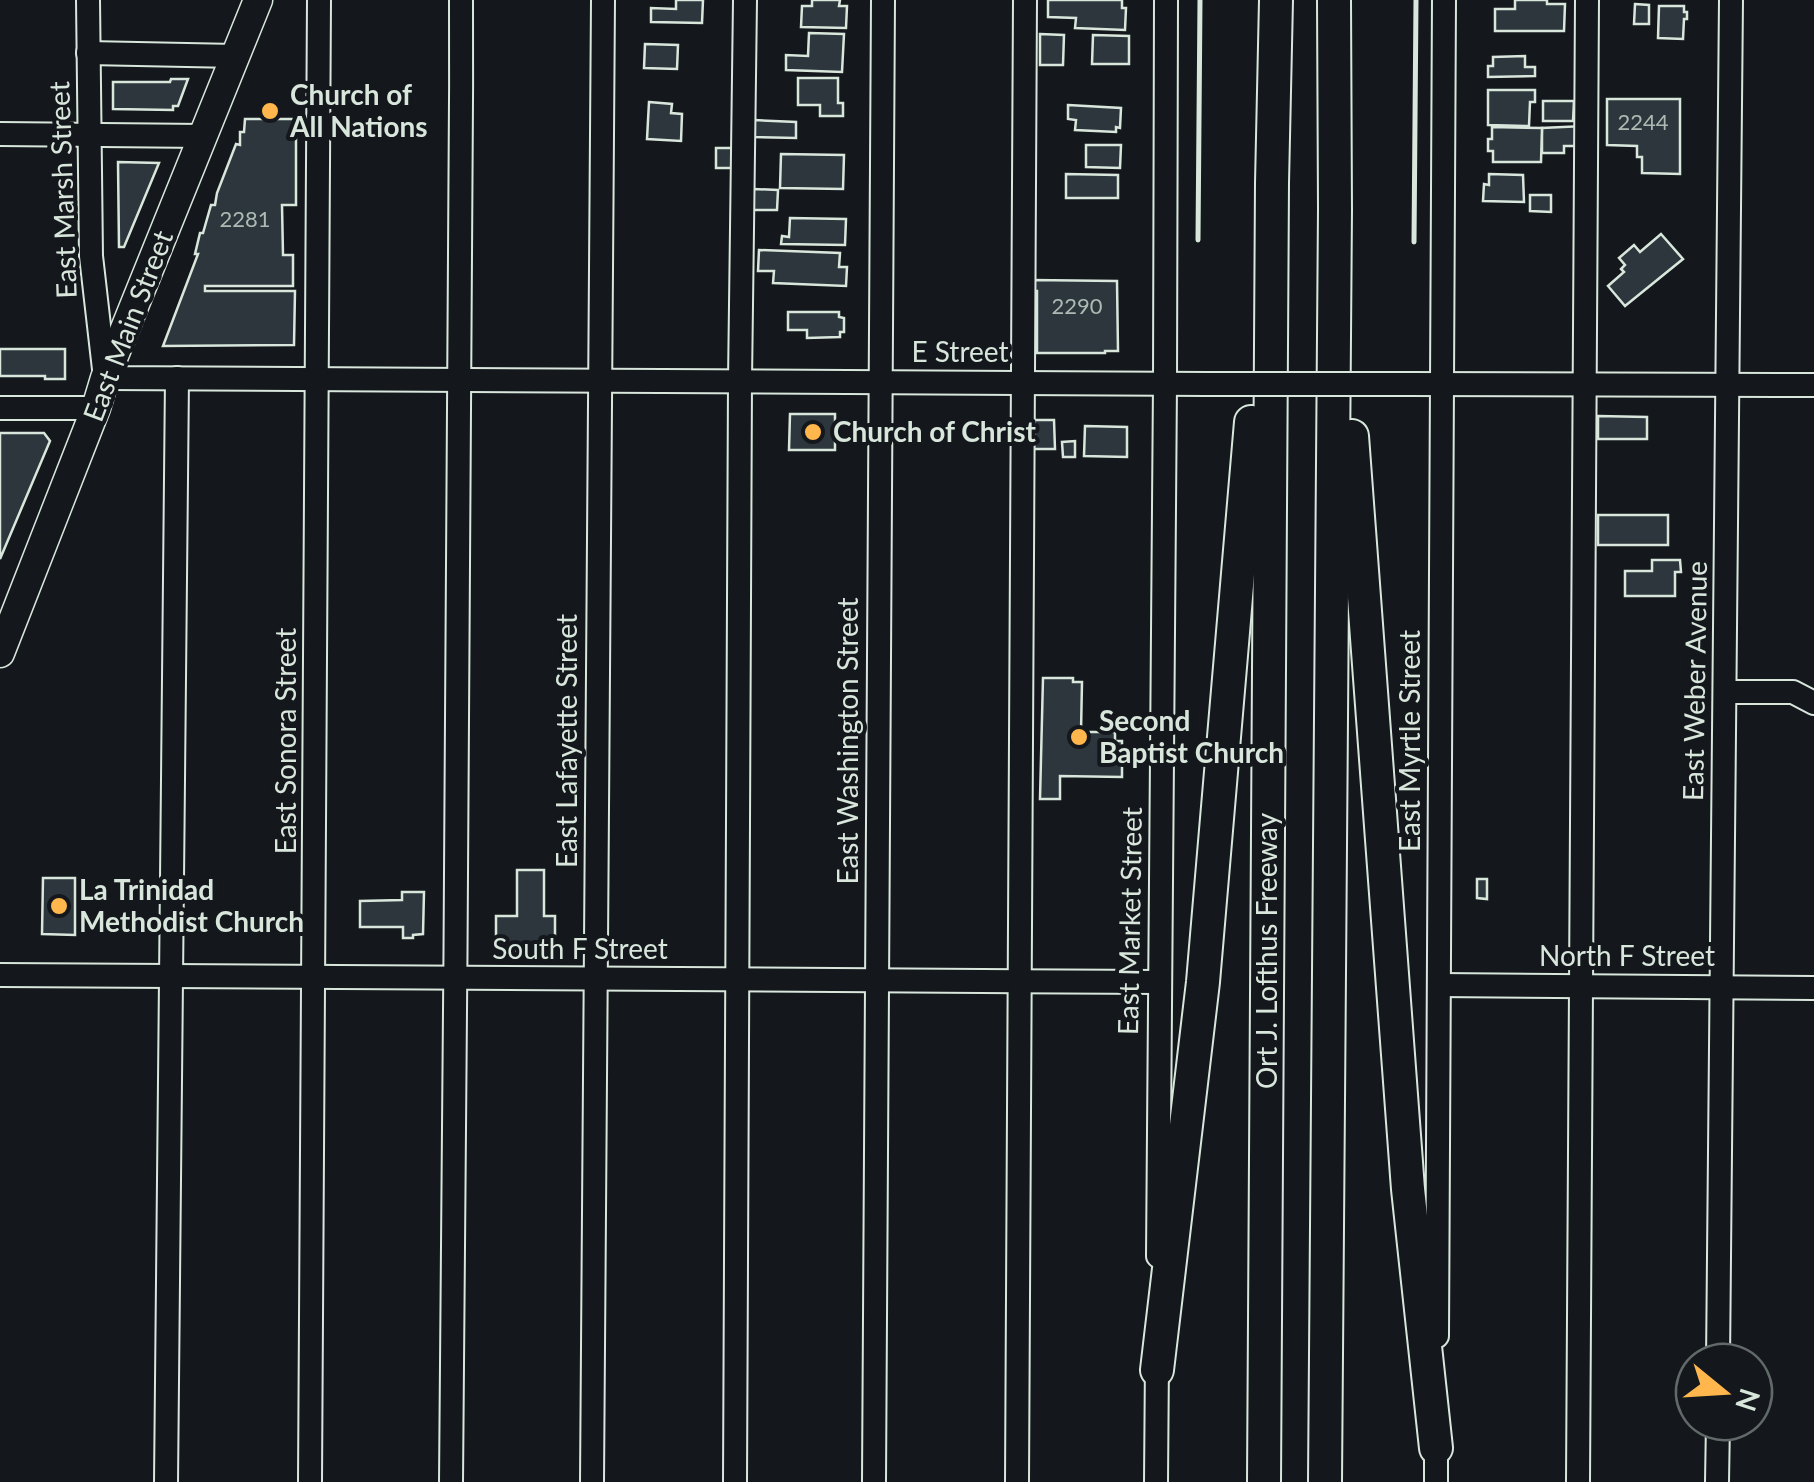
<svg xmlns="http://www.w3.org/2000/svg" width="1814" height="1482" viewBox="0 0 1814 1482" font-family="Lato,sans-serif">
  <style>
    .building { fill: #2c363c; stroke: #d8e6dc; stroke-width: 2.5 }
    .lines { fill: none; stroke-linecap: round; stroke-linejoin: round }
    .minor-casing { stroke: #d8e6dc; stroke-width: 26 }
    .major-casing { stroke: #d8e6dc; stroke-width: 31 }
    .highway-casing { stroke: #d8e6dc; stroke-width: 36 }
    .minor { stroke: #14181c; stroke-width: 22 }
    .major { stroke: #14181c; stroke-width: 28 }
    .highway { stroke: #14181c; stroke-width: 32 }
    .minor-bridge-casing { stroke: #d8e6dc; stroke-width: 26; stroke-linecap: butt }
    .minor-bridge { stroke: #14181c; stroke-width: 22 }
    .wall { stroke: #d8e6dc; stroke-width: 5 }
    .poi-dot { fill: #ffb74d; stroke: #14181c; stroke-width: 4 }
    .labels { text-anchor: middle; stroke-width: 8; stroke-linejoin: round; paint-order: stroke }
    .number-label { font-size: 22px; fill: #adbab4 }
    .poi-label { font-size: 28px; font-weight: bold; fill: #d8e6dc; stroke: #14181c; text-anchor: start }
    .street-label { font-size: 28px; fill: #d8e6dc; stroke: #14181c }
  </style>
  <rect width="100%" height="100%" fill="#14181c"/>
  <g class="building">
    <polygon points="676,0 703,0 702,23 651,22 651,8 676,9"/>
    <polygon points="812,0 840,0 839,6 847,6 846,28 801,27 802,6 812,6"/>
    <polygon points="1048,0 1122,0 1122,8 1126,8 1125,30 1075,28 1076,18 1048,17"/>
    <polygon points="1515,0 1547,0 1547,4 1565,4 1564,31 1495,31 1495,9 1515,9"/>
    <polygon points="1635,4 1649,5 1649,24 1634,24"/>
    <polygon points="1659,6 1684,6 1684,12 1687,12 1687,19 1684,19 1683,39 1658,38"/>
    <polygon points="809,33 844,34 842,72 786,70 786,55 808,56"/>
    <polygon points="1040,34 1064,35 1063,65 1040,65"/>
    <polygon points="1093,35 1129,36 1129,64 1092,64"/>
    <polygon points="645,44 678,45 677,69 644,68"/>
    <polygon points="1525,56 1525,67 1535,67 1535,76 1488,77 1488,66 1493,66 1493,57"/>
    <polygon points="798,78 838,78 838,103 843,103 843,116 820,116 820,105 798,105"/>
    <polygon points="171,79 188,79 178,106 173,106 173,110 113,109 113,82 170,82"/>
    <polygon points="1488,90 1535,90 1535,102 1530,102 1529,126 1488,125"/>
    <polygon points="1607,99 1680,99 1680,174 1642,173 1642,157 1637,157 1637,146 1607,145"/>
    <polygon points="1543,101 1574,101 1573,121 1543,121"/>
    <polygon points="649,102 672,104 671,113 682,114 681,141 647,139"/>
    <polygon points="1068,105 1121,108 1120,128 1116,127 1116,132 1075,130 1076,120 1068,119"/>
    <polygon points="245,119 296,119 296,205 282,205 283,255 293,255 293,286 205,286 205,291 295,291 294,345 163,346 198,254 195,254 200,233 203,233 211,205 215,205 217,193 236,144 240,145 240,132 244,132"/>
    <polygon points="754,120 796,122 796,138 754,137"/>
    <polygon points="1584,126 1583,146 1564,146 1564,153 1542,153 1542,128"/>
    <polygon points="1492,127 1542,128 1541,162 1493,162 1493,151 1488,151 1488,139 1492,139"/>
    <polygon points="1086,145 1121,145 1120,168 1086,167"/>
    <rect x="716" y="148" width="21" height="20"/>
    <polygon points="781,154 844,155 843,189 780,188"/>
    <polygon points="118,162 159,163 124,247 119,247"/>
    <polygon points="1066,174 1118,175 1118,198 1066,198"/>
    <polygon points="1489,174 1523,175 1524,202 1483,201 1484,184 1489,185"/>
    <polygon points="753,189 778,190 777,210 752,210"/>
    <polygon points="1530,195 1551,195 1551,212 1530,211"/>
    <polygon points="790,218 846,219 845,245 781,244 782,236 789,237"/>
    <polygon points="1661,234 1683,259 1625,306 1608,286 1624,272 1621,269 1625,265 1619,258 1634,245 1640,252"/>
    <polygon points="759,250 840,253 839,267 847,267 846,286 773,283 774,271 758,271"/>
    <polygon points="1031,280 1117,281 1118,351 1105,351 1105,353 1037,353 1037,291 1031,291"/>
    <polygon points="788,312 839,312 839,317 844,318 844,332 840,332 840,337 807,338 807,330 788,330"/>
    <polygon points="0,349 65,349 65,379 45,379 45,376 0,376"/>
    <polygon points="790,414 835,414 835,450 789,450"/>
    <polygon points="1598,416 1647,417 1647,439 1598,439"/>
    <polygon points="1031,420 1054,420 1055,449 1031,449"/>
    <polygon points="1085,426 1127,427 1127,457 1084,456"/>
    <polygon points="0,433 44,433 50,441 0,559"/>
    <polygon points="1075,441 1075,457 1063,457 1062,442"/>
    <rect x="1598" y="515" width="70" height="30"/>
    <polygon points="1652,560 1680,560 1681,572 1675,572 1675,596 1625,596 1625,571 1652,571"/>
    <polygon points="1043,678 1073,678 1073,682 1082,682 1081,732 1115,732 1115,741 1122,741 1122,777 1060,776 1060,799 1040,799"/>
    <polygon points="517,870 544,870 544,916 555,916 555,947 516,947 516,951 496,951 496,916 517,916"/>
    <polygon points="43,878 75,878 75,935 42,934"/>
    <polygon points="1477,879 1487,879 1487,899 1477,898"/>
    <polygon points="402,892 424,892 423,934 413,935 413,938 403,938 403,927 360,927 360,901 402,900"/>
  </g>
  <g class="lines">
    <g class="minor-casing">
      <g id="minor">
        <polyline points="88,0 91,256 105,378 1207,384"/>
        <polyline points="88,53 236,56"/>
        <polyline points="0,134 204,136"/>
        <polyline points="1404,384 1814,385"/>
        <polyline points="0,408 96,408"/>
        <polyline points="1725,692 1793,692 1814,703"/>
        <polyline points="0,975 1159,982"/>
        <polyline points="1439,985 1814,988"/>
        <polyline points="1158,1256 1165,383 1166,0"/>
        <polyline points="1437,1336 1444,0"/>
        <polyline points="1718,1362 1731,0"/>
        <polyline points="166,1482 177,378"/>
        <polyline points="310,1482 319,0"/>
        <path d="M451,1482c3,-494 11,-988 10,-1482"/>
        <polyline points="592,1482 603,0"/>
        <polyline points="735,1482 740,381 745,0"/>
        <polyline points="874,1482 883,0"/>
        <polyline points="1017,1482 1025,0"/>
        <polyline points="1156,1482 1157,1358"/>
        <polyline points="1436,1482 1436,1433"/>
        <polyline points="1578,1482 1587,0"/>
        <polyline points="1717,1482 1718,1422"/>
      </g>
    </g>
    <g class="major-casing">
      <polyline id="major" points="0,653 96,408 105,378 258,0"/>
    </g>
    <g class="highway-casing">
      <g id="highway">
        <polyline points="1352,436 1408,1189 1436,1448"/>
        <polyline points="1157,1370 1203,982 1251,422"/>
        <polyline points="1264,1482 1272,183 1276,0"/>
        <polyline points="1325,1482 1335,209 1334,0"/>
      </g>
    </g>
    <use href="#minor" class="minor"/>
    <use href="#major" class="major"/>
    <use href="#highway" class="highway"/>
    <g class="minor-bridge-casing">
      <polyline id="minor-bridge" points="1207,384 1404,384"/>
    </g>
    <use href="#minor-bridge" class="minor-bridge"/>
    <g class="wall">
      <polyline points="1198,240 1200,0"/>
      <polyline points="1414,242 1416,0"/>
    </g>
  </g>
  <g class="poi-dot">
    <circle cx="270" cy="111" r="10"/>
    <circle cx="813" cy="432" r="10"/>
    <circle cx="1079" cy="737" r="10"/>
    <circle cx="59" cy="906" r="10"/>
  </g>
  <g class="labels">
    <g class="number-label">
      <text x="1643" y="130">2244</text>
      <text x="245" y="227">2281</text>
      <text x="1077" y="314">2290</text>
    </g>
    <g class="poi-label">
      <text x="290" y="105">Church of<tspan x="290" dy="32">All Nations</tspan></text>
      <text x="833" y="442">Church of Christ</text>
      <text x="1099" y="731">Second<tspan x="1099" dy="32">Baptist Church</tspan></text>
      <text x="79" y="900">La Trinidad<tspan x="79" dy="32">Methodist Church</tspan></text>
    </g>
    <g class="street-label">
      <text transform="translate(63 190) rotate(-92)" y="10">East Marsh Street</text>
      <text transform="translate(128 326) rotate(-69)" y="10">East Main Street</text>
      <text x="960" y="362">E Street</text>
      <text transform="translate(1695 681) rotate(-89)" y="10">East Weber Avenue</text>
      <text transform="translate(286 741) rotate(-90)" y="10">East Sonora Street</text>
      <text transform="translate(567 741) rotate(-90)" y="10">East Lafayette Street</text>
      <text transform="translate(848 741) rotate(-90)" y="10">East Washington Street</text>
      <text transform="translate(1410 741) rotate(-90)" y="10">East Myrtle Street</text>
      <text transform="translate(1130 921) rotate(-89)" y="10">East Market Street</text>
      <text x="580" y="959">South F Street</text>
      <text transform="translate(1267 951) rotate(-90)" y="10">Ort J. Lofthus Freeway</text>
      <text x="1627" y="966">North F Street</text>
    </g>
  </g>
  <g transform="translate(1724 1392) rotate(108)"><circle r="48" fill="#14181c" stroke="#626a69" stroke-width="2.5"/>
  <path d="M0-8L18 38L0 25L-18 38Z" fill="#ffb74d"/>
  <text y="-15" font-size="28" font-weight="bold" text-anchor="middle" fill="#d8e6dc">N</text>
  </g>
</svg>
